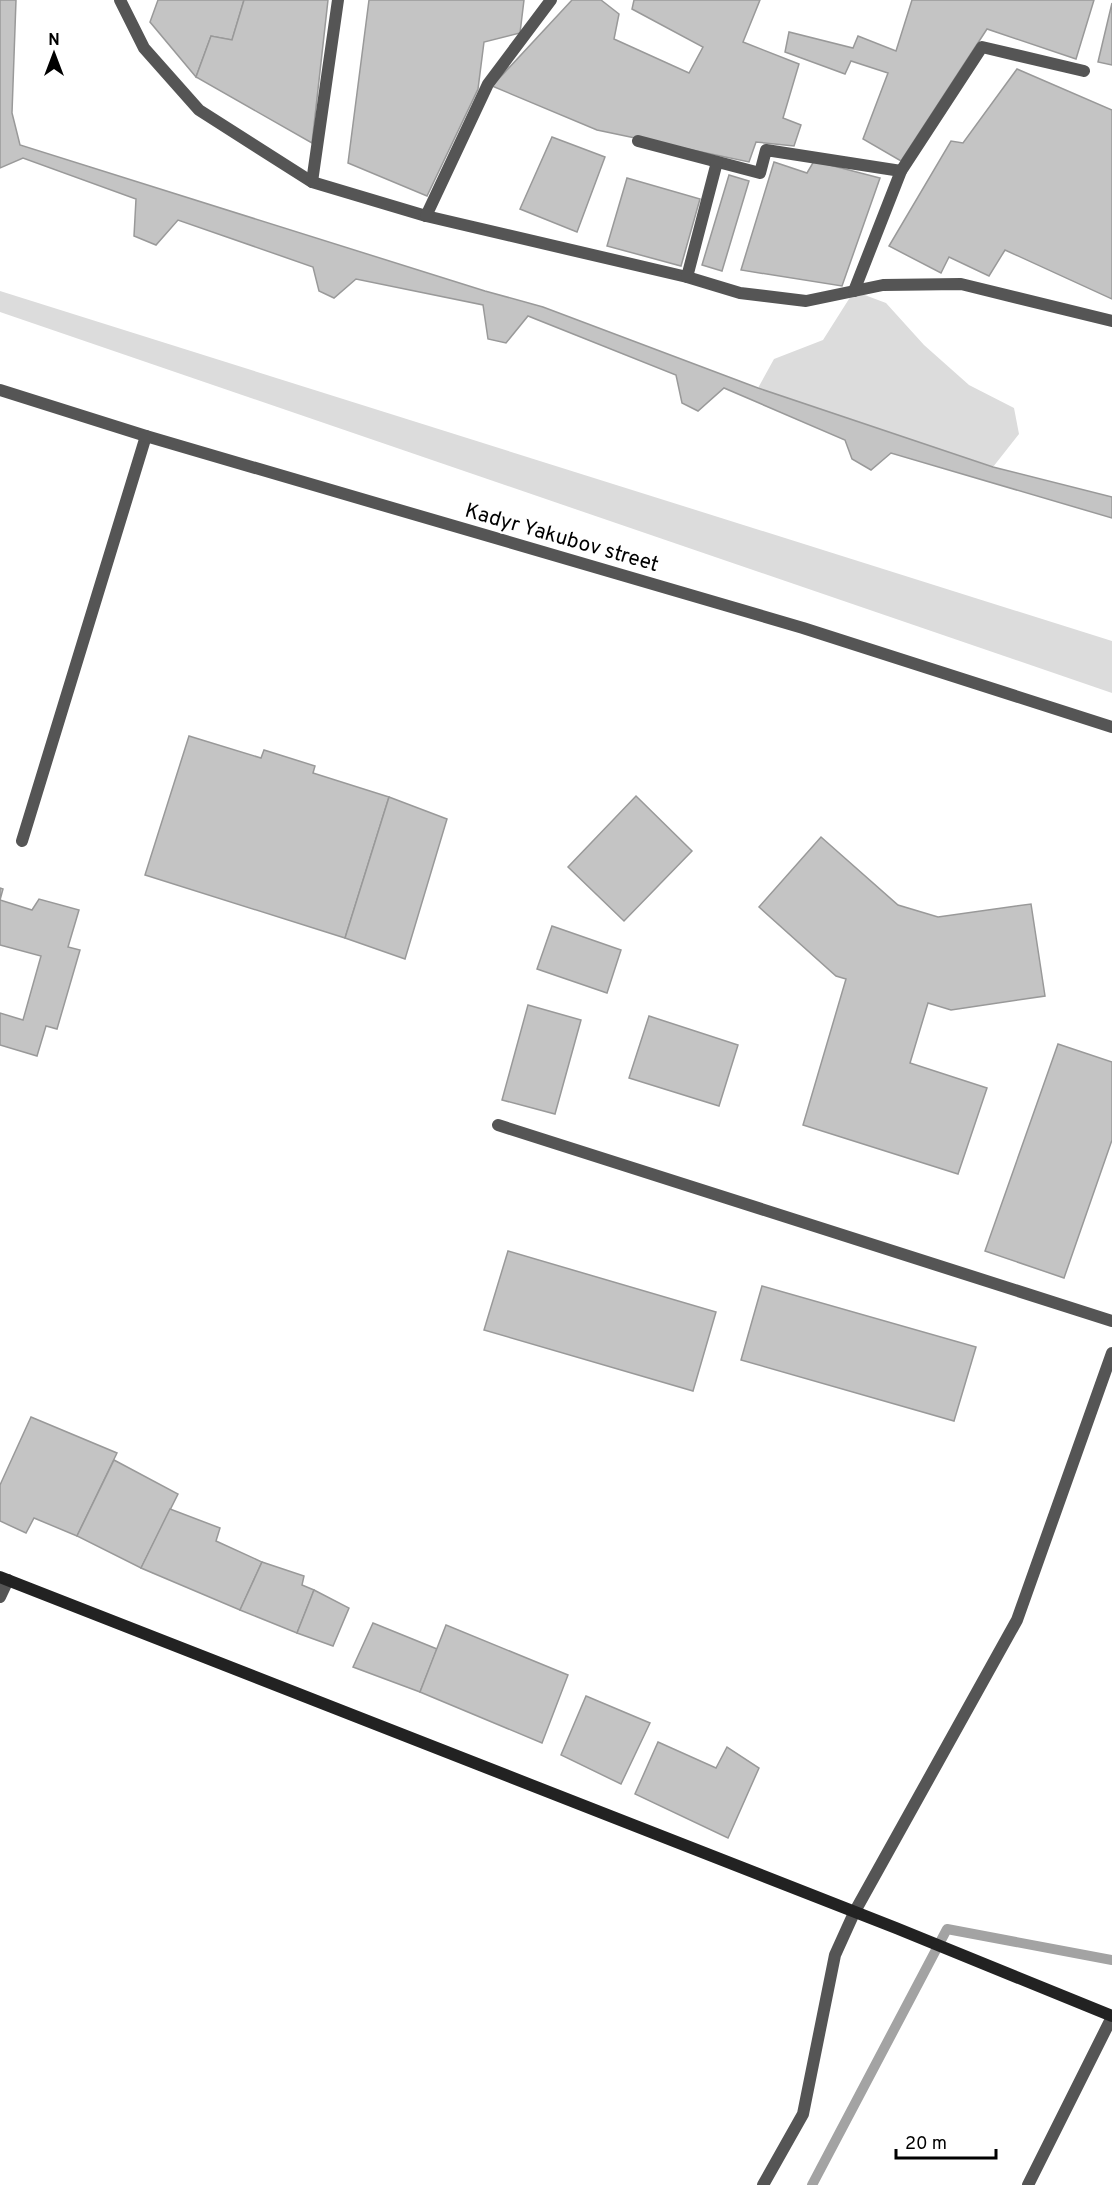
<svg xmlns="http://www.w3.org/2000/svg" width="1112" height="2185" viewBox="0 0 1112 2185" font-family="Overpass,sans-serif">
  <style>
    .green { fill: #dcdcdc }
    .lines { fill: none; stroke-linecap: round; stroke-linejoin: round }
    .stream { stroke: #a3a3a3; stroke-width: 10 }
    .building { fill: #c4c4c4; stroke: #999; stroke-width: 1.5 }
    .lane { stroke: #555; stroke-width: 12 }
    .street { stroke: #555; stroke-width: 12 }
    .secondary { stroke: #222; stroke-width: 12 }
    .labels { text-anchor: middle; stroke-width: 4.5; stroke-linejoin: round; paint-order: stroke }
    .street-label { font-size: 21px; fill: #000; stroke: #fff }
  </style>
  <rect width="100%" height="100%" fill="#fff"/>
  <g class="green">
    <polygon points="0,291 1112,641 1112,693 0,312"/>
    <polygon points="854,291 886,303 924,345 969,385 1014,408 1019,434 993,467 758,388 774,359 823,340"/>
  </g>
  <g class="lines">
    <polyline class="stream" points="812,2185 947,1929 1112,1960"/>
  </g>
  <g class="building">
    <polygon points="0,0 16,0 12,113 20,145 485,291 543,307 758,388 993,467 1112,497 1112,518 891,453 871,470 852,459 845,440 724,388 698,411 682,403 676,375 528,316 506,343 488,339 483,305 356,279 334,298 319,291 313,267 178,220 156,245 134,236 136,199 23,158 0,168"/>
    <polygon points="158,0 244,0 232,40 211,36 196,77 150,22"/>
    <polygon points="244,0 328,0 312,143 196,77 211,36 232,40"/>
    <polygon points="369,0 524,0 520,33 484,42 478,89 427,196 348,163"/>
    <polygon points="572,0 601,0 619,14 614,39 689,73 703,47 632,9 634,0 760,0 743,42 799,64 783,118 801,125 794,146 756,142 749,162 597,130 492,86"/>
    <polygon points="912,0 1094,0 1076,59 987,29 901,161 863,139 888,73 851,61 845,74 785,52 789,32 853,48 858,36 896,51"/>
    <polygon points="1112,3 1112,65 1098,62"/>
    <polygon points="1017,69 1112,110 1112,299 1005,250 989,276 949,257 941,273 889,246 951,141 963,143"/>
    <polygon points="552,137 605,157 577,232 520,209"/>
    <polygon points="814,161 880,178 842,286 741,270 774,162 807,173"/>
    <polygon points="729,175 749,181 722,271 702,265"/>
    <polygon points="627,178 700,199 681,266 607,246"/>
    <polygon points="189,736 261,758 264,750 315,766 313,773 389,797 345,938 145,875"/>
    <polygon points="636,796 692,851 624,921 568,867"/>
    <polygon points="389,797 447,819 405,959 345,938"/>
    <polygon points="821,837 898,905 938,917 1031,904 1045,996 951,1010 928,1003 910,1063 987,1088 958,1174 803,1125 846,979 836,976 759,907"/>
    <polygon points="0,888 3,889 0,900 32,910 39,899 79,910 68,947 80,950 57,1029 46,1026 37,1056 0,1045 0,1013 23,1020 41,956 0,945"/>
    <polygon points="552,926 621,950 607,993 537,969"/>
    <polygon points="528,1005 581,1020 555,1114 502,1100"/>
    <polygon points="649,1016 738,1045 719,1106 629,1078"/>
    <polygon points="1058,1044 1112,1062 1112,1140 1064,1278 985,1251"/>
    <polygon points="508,1251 716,1312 693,1391 484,1330"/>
    <polygon points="762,1286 976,1347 954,1421 741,1360"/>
    <polygon points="31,1417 117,1453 77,1536 34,1518 26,1533 0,1521 0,1485"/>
    <polygon points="114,1460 178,1494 141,1568 77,1536"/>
    <polygon points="170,1509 220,1528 216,1541 262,1562 240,1610 141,1568"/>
    <polygon points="262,1562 304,1576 302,1585 314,1590 297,1633 240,1610"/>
    <polygon points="314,1590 349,1608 333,1646 297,1633"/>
    <polygon points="373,1623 437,1649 420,1692 353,1667"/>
    <polygon points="446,1625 568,1675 542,1743 420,1692"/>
    <polygon points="586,1696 650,1723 621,1784 561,1755"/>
    <polygon points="658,1742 716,1768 727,1747 759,1768 728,1838 635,1794"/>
  </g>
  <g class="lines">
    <g class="lane">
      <polyline points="22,841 146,436"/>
      <polyline points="498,1125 1112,1321"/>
      <polyline points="1028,2185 1112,2017"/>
    </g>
    <g class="street">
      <polyline points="120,0 144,48 199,110 312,182 426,216 687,277 740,293 806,301 883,285 961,284 1112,321"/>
      <polyline points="638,141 760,173 766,150 901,171"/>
      <polyline points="312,182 338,0"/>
      <polyline points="426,216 488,84 551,0"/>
      <polyline points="687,277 717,162"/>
      <polyline points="854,291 901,171 982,47 1084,71"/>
      <polyline points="0,390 146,436 803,628 1112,727"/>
      <polyline points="0,1597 8,1580"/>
      <polyline points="763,2185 803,2114 835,1955 854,1913 1017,1620 1112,1353"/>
    </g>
    <polyline class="secondary" points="0,1577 896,1928 1112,2016"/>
  </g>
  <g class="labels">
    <g class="street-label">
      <text transform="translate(562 537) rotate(16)" y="7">Kadyr Yakubov street</text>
    </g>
  </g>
  <g transform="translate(54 54)" stroke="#ffffff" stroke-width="4.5" paint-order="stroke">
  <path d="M0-4.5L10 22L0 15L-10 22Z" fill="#000000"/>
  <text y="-9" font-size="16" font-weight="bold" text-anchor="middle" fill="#000000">N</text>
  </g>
  <path d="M896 2149v9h100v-9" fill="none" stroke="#000000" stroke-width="3"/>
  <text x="905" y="2149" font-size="18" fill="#000000" stroke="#ffffff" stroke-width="4.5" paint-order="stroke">20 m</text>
</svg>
